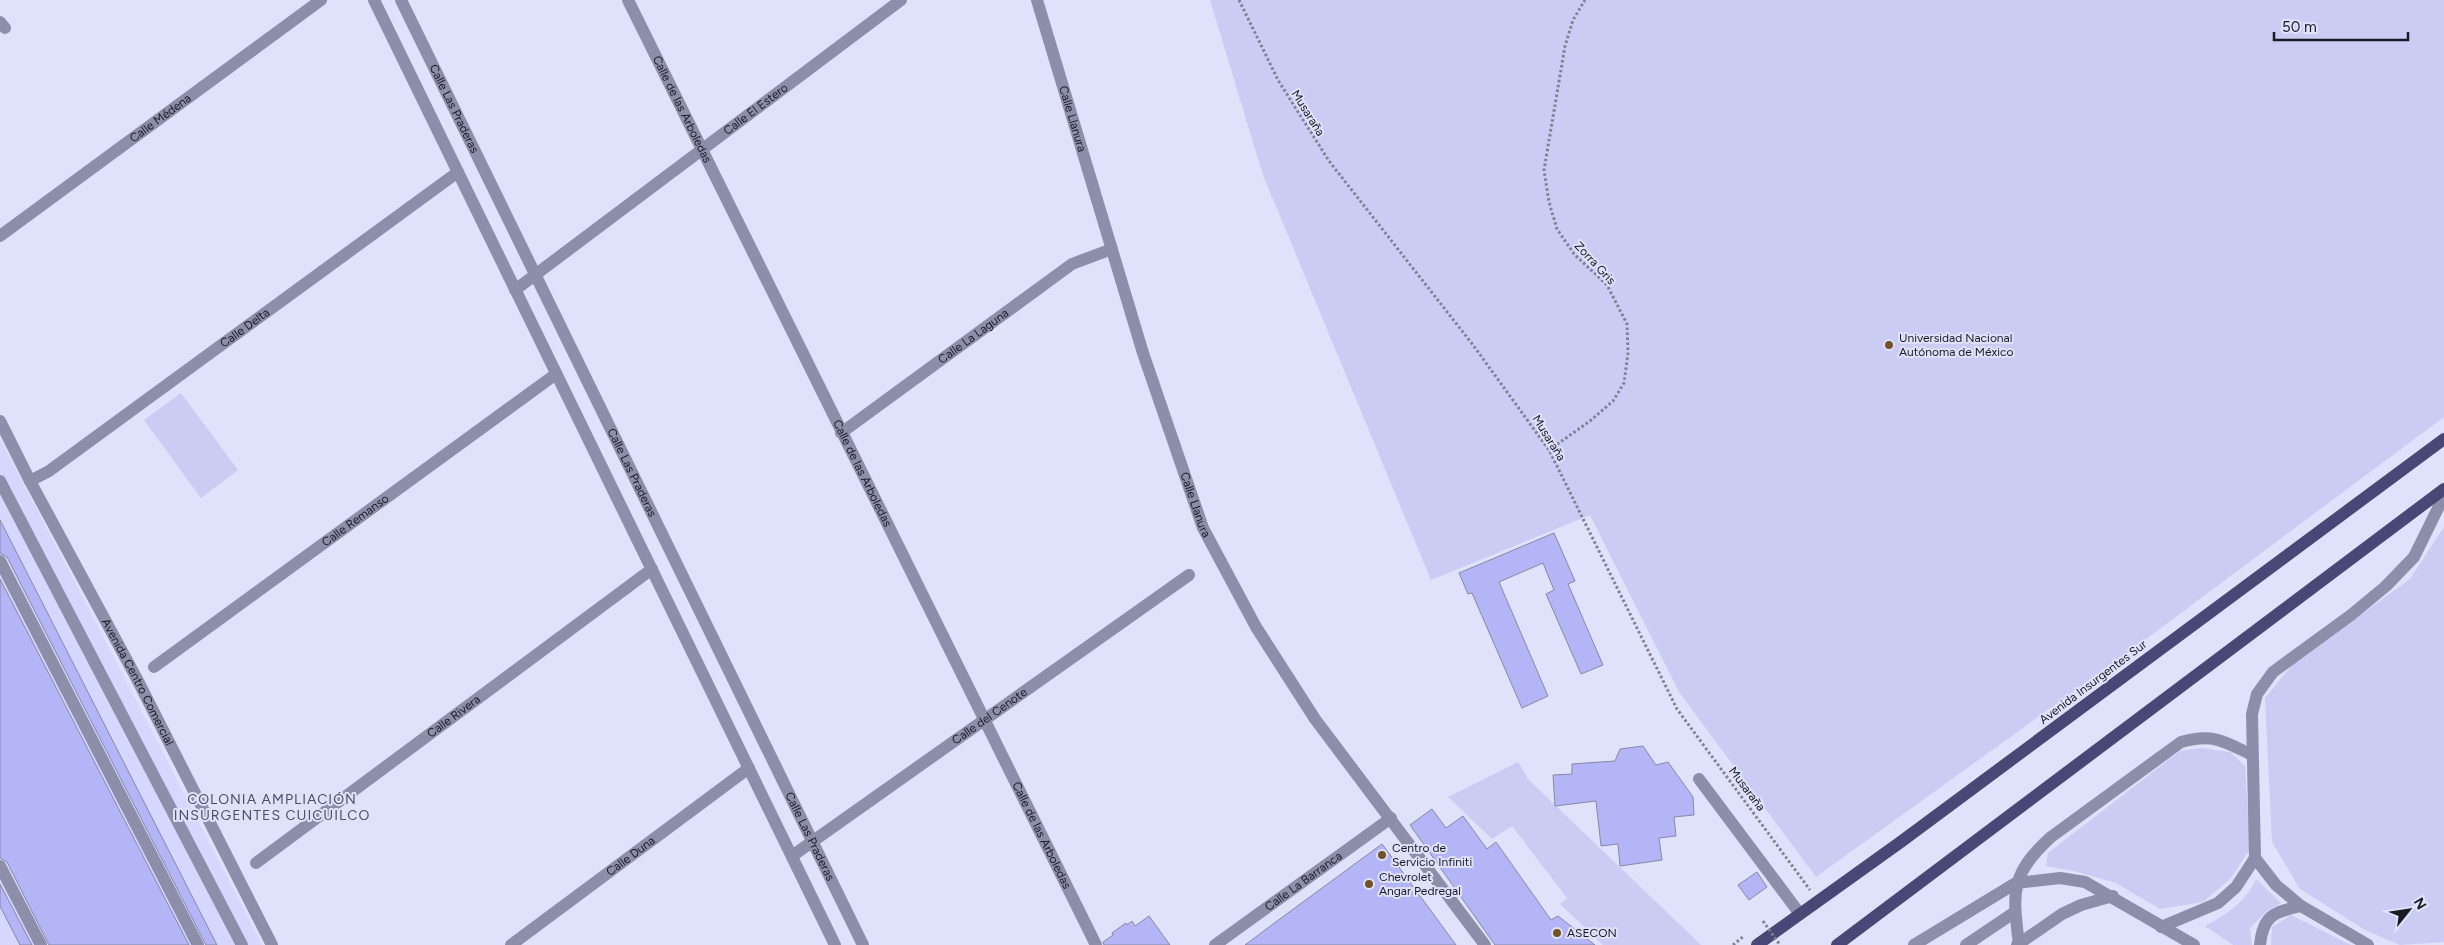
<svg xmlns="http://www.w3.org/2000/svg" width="2444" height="945" viewBox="0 0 2444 945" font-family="Figtree,sans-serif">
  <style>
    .built { fill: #d6d7fe }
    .green { fill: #caccf4 }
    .building { fill: #b4b5f6; stroke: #8788a5 }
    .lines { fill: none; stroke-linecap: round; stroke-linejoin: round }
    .path { stroke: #808092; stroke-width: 3; stroke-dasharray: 2.5 2.5; stroke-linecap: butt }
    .minor { stroke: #8d8eaa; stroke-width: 12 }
    .major { stroke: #484776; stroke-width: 12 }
    .path-bridge { stroke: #808092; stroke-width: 3; stroke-dasharray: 2.5 2.5; stroke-linecap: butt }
    .poi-dot { fill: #715327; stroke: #e0e1fa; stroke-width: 2 }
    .labels { text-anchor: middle; stroke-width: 4; stroke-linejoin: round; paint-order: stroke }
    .street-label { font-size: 12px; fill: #1a1a25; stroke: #e0e1fa }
    .poi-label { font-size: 12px; fill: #1a1a25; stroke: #e0e1fa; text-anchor: start }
    .neighbourhood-label { font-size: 14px; letter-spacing: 1px; fill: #4d4d67; stroke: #e0e1fa }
  </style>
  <rect width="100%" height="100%" fill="#e0e1fa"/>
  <polygon class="built" points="0,439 90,611 262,945 0,945"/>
  <g class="green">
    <polygon points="1210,0 2444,0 2444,417 2138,645 1816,877 1679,692 1590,515 1431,580 1263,175"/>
    <polygon points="181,393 238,470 201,498 144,420"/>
    <polygon points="2444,527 2444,942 2400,945 2365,930 2300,889 2272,842 2265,698 2293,664 2410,579"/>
    <polygon points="2201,748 2230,752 2245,766 2250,849 2230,879 2203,902 2160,909 2116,883 2074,871 2046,866 2048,853 2180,751"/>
    <polygon points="1518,762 1528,779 1701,945 1603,945 1560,904 1567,898 1512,826 1492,839 1448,797"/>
    <path d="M2256,879l25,24 -14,8 -17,17 2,17h-19l-28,-19c21,-11 42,-25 51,-47z"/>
    <polygon points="2291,915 2351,945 2271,945 2272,927"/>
  </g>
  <g class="building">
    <polygon points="0,520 217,945 206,945 7,557 0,553"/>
    <polygon points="1554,533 1575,581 1568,584 1603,665 1581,674 1546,594 1554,590 1543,563 1499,582 1548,696 1522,708 1472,593 1468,594 1459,573"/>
    <polygon points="0,579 189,945 49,945 7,862 0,858"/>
    <polygon points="1643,746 1656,765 1668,762 1693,797 1694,815 1674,817 1676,836 1659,838 1662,860 1620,866 1618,844 1601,846 1596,801 1555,806 1553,775 1572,774 1572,764 1615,761 1620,749"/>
    <polygon points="1432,809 1446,828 1463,816 1487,849 1496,842 1551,920 1558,916 1595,945 1495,945 1410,825"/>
    <polygon points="1382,844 1456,945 1245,945 1273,924"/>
    <polygon points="1757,872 1767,887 1749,900 1738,885"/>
    <polygon points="0,884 32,945 20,945 0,906"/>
    <polygon points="1149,916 1170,945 1104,945 1103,942 1113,935 1112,933 1126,923 1127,925 1132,921 1135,926"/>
  </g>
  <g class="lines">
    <g class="path">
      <polyline points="1239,0 1278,80 1329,161 1473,345 1549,450 1677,709 1810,890"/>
      <polyline points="1549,450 1590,421 1613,401 1624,383 1628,353 1627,324 1607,285 1574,254 1557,229 1549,202 1544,170 1565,46 1573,20 1585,0"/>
      <polyline points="1733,945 1744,936"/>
    </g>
    <g class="minor">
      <polyline points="374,0 835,945"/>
      <path id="s1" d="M401,0l462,945"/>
      <path id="s2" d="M628,0l468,945"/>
      <path id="s3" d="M1037,0l106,353 60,175 53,99 59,92 170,226"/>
      <polyline points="0,22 5,28"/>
      <path id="s4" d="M0,236l321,-236"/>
      <path id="s5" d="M515,290l386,-290"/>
      <path id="s6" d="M0,421l30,60 107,198 135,266"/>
      <path id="s7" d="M841,433l231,-169 40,-15"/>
      <polyline points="0,481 242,945"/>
      <path id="s8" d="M30,481l19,-10 409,-299"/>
      <polyline points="0,561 198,945"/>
      <path id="s9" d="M154,667l402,-293"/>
      <polyline points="1699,779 1800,914"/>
      <path id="s10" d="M792,856l397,-281"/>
      <path id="s11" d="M256,863l396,-294"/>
      <polyline points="0,866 41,945"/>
      <polyline points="2161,927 2218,903 2236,887 2255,858"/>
      <path id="s12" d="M511,945l238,-177"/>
      <path id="s13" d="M1215,945l176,-127"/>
      <polyline points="1914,945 2016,883 2060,878 2085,882 2194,945"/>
      <polyline points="1966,945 2015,912"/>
      <polyline points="2017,945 2062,914 2081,905 2113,896"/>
      <path d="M2019,945c-6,-52 -10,-70 32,-108l130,-95c32,-9 43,-1 71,13"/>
      <path d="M2260,945c3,-30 14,-33 41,-39"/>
      <polyline points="2368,945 2301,906 2276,885 2255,858 2252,714 2257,694 2273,672 2351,615 2386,586 2414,557 2444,496"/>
    </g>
    <g class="major">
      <polyline points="1757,945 1902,841 2444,439"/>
      <polyline points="1837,945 2444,489"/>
    </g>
    <polyline class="path-bridge" points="1763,921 1780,945"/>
  </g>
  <g class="poi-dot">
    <circle cx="1889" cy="345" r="5"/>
    <circle cx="1382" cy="855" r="5"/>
    <circle cx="1369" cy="884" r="5"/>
    <circle cx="1557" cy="933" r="5"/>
  </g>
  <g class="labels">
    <g class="street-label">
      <text dy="4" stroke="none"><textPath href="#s1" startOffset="121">Calle Las Praderas</textPath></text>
      <text dy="4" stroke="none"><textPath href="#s5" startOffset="301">Calle El Estero</textPath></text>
      <text dy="4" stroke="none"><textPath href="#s2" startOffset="122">Calle de las Arboledas</textPath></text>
      <text transform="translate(1308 113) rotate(58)" y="4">Musaraña</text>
      <text dy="4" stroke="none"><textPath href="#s4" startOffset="199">Calle Médena</textPath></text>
      <text dy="4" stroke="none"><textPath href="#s3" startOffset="124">Calle Llanura</textPath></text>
      <text transform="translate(1595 263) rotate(47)" y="4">Zorra Gris</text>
      <text dy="4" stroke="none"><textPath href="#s8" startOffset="264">Calle Delta</textPath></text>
      <text dy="4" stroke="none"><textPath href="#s7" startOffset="164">Calle La Laguna</textPath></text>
      <text transform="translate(1549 438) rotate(58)" y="4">Musaraña</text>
      <text dy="4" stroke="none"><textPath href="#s1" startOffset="526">Calle Las Praderas</textPath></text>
      <text dy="4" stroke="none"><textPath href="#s2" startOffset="528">Calle de las Arboledas</textPath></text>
      <text dy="4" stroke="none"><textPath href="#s3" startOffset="529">Calle Llanura</textPath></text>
      <text dy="4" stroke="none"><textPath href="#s9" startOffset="249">Calle Remanso</textPath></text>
      <text dy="4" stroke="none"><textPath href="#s6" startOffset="295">Avenida Centro Comercial</textPath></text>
      <text transform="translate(2093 682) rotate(-37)" y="4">Avenida Insurgentes Sur</text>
      <text dy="4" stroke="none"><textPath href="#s11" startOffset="246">Calle Rivera</textPath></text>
      <text dy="4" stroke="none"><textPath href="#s10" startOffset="242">Calle del Cenote</textPath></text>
      <text transform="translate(1747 789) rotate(53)" y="4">Musaraña</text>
      <text dy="4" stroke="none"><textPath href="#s2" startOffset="932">Calle de las Arboledas</textPath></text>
      <text dy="4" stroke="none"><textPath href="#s1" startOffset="931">Calle Las Praderas</textPath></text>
      <text dy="4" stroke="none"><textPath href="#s12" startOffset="149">Calle Duna</textPath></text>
      <text dy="4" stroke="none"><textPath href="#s13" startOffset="109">Calle La Barranca</textPath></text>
    </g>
    <g class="poi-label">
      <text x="1899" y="342">Universidad Nacional<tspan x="1899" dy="14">Autónoma de México</tspan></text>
      <text x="1392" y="852">Centro de<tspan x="1392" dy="14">Servicio Infiniti</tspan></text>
      <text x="1379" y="881">Chevrolet<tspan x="1379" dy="14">Angar Pedregal</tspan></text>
      <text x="1567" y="937">ASECON</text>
    </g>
    <g class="neighbourhood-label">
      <text x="272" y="804">COLONIA AMPLIACIÓN<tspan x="272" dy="16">INSURGENTES CUICUILCO</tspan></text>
    </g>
  </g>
  <g transform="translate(2409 910) rotate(60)" stroke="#e0e1fa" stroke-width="4" paint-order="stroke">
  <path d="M0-4L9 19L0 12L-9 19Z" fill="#1a1a25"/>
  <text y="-8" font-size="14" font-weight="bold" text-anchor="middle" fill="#1a1a25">N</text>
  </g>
  <path d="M2274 32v8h134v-8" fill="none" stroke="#1a1a25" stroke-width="2.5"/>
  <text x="2282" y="32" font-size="15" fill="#1a1a25" stroke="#e0e1fa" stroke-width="4" paint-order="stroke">50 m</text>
</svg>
